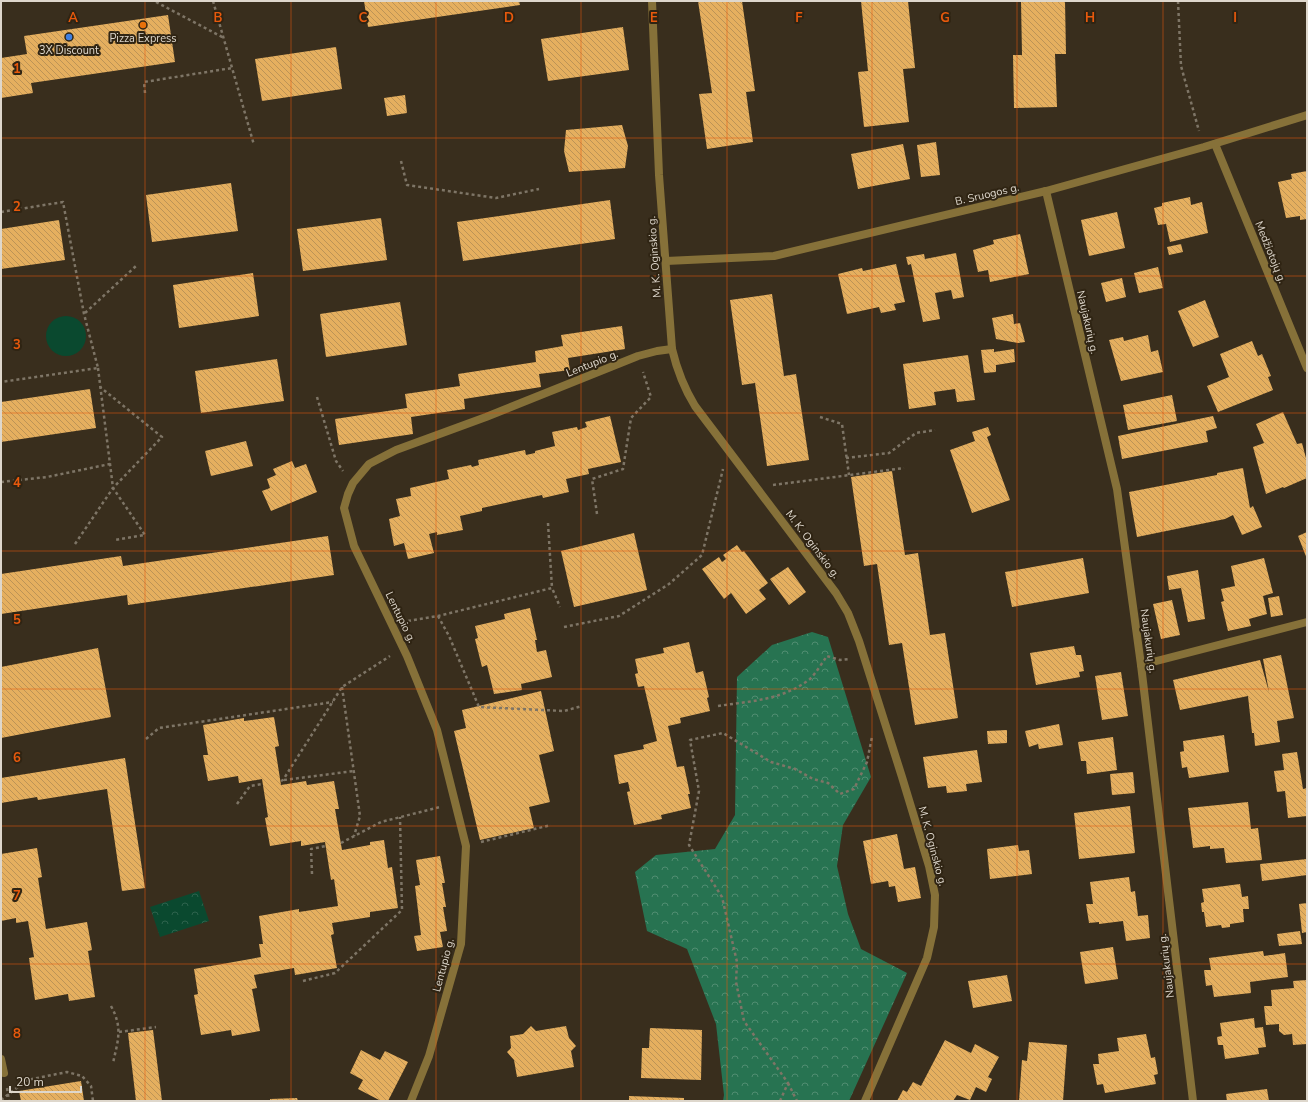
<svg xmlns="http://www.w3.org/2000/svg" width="1308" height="1102" viewBox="0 0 1308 1102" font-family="'Nunito Sans',sans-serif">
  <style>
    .forest { fill: url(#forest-crowns) }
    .park { fill: url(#park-crowns) }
    .garden { fill: #0a492f }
    .building { fill: url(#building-back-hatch) }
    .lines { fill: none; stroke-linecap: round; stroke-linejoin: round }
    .path { stroke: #7e7566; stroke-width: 2.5; stroke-dasharray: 3 3; stroke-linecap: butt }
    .minor { stroke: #867139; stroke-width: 8 }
    .grid { fill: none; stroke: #e8590c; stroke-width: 1; stroke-opacity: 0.55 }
    .food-dot { fill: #e8710a; stroke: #2f2413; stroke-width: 1.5 }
    .shop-dot { fill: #3f7fe0; stroke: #2f2413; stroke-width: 1.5 }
    .labels { text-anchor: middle; stroke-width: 4; stroke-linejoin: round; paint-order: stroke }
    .poi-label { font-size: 11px; fill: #ded7cc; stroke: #2f2413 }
    .street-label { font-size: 11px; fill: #ded7cc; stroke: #2f2413 }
    .grid-label { font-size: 13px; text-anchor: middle; font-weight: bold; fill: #e8590c; stroke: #2f2413; stroke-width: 4; stroke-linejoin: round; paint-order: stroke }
  </style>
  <defs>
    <pattern id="forest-crowns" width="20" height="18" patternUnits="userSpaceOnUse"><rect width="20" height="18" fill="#277351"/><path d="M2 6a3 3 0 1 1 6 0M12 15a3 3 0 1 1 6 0" fill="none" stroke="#508d71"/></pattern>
    <pattern id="park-crowns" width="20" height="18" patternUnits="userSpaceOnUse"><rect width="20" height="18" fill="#0a492f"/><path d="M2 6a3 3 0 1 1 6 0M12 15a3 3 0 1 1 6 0" fill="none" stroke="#2d624c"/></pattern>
    <pattern id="building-back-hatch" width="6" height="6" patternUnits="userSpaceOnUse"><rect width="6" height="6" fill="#e5af5f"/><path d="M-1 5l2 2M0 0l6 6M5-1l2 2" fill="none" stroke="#bc9356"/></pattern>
  </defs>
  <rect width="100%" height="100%" fill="#392e1d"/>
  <polygon class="forest" points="812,632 828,637 871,777 843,825 837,866 848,914 861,949 907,973 849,1101 723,1101 724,1095 716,1024 687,949 647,931 635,872 656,855 715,849 735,815 737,677 772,645"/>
  <polygon class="park" points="199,891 209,921 160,937 150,907"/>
  <circle class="garden" cx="66" cy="336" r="20"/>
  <g class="building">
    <polygon points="364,1 519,1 520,5 368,27"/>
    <polygon points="698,1 742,1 755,91 746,92 753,142 707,149 699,94 712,93"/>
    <polygon points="861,1 908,1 915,68 903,69 909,122 864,127 858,72 868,71"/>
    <polygon points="1021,1 1065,1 1066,54 1055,54 1057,107 1014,108 1013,55 1022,55"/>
    <polygon points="168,15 175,62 31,83 33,93 1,98 1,58 27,54 24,36"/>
    <polygon points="623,27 629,70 548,81 541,39"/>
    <polygon points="336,47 342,89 262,101 255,59"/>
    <polygon points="405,95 407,113 387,116 384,98"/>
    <polygon points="622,125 628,146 625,168 569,172 564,151 566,130"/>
    <polygon points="936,142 940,175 921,177 917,145"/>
    <polygon points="903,144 910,179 858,189 851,154"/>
    <polygon points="1307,171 1307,219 1300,220 1300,216 1286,218 1278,182 1292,179 1291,174"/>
    <polygon points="231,183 238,231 152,242 146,195"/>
    <polygon points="1190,197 1191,205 1202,202 1208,233 1170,242 1166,224 1158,225 1154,208 1162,206 1162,203"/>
    <polygon points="610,200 615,239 463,261 457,222"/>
    <polygon points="1117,212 1125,248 1089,256 1081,220"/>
    <polygon points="381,218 387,260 303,271 297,229"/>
    <polygon points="59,220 65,260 1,269 1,229"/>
    <polygon points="1020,234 1029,274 990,282 988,270 978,272 973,250 994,244 993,240"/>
    <polygon points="1181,244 1183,252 1169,255 1167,247"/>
    <polygon points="956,253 964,297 953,299 951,290 935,293 940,319 923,322 911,264 908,265 906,257 924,254 925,259"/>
    <polygon points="896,264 905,302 894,304 896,310 881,313 879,307 847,314 838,274 862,268 863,271"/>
    <polygon points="1158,267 1163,288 1139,293 1134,273"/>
    <polygon points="253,273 259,316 179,328 173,285"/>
    <polygon points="1122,278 1126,297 1106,302 1101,283"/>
    <polygon points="772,294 784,376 796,374 809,460 767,466 755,383 742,385 730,300"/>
    <polygon points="1205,300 1219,337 1193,347 1178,311"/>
    <polygon points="400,302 407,345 326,357 320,314"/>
    <polygon points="1013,314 1014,324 1020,323 1025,342 1018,343 996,339 992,318"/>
    <polygon points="622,326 625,349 568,358 570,370 539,374 541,387 464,399 465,409 411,417 413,434 339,445 335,419 407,408 405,394 460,386 458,374 536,362 535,351 563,346 561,335"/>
    <polygon points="1148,335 1151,352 1158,350 1163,372 1121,381 1109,340 1123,337 1124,341"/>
    <polygon points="1252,341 1258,356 1262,354 1271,376 1268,377 1273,390 1218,412 1207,386 1229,377 1220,354"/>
    <polygon points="994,349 994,352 1014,349 1015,362 996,365 996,372 984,373 981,350"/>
    <polygon points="968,355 975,400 957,402 955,389 934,392 936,405 909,409 903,364"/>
    <polygon points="277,359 284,401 201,413 195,371"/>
    <polygon points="90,389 96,428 1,442 1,402"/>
    <polygon points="1172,395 1177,421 1128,430 1123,405"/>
    <polygon points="1283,412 1297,444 1302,443 1307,462 1307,478 1284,488 1283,487 1266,494 1253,447 1264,443 1256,424"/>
    <polygon points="610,416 621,462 588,469 589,474 566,479 569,492 543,498 542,495 482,508 482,511 460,516 463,530 437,535 437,532 429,534 434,553 408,559 404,543 394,546 389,519 400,516 396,499 411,496 410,488 449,479 447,470 471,465 472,467 479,465 478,460 525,450 526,455 535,453 535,451 555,446 552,432 577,427 578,430 587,427 585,422"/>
    <polygon points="1213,416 1217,428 1206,431 1208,442 1122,459 1118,436"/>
    <polygon points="988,427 991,435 987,437 1010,500 972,513 950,450 975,441 972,432"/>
    <polygon points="246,441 253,466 211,476 205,451"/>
    <polygon points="292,461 295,468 306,464 317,492 271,511 262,491 270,488 267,479 276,475 273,469"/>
    <polygon points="1243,468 1250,508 1253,506 1262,527 1242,535 1233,515 1225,519 1137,537 1129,492 1217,475 1217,473"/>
    <polygon points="892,471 905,555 918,553 930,635 945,633 958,718 915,725 902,643 889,645 877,564 864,566 851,477"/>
    <polygon points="1307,532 1307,559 1298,536"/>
    <polygon points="634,533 647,590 574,607 561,551"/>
    <polygon points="328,536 334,575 128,605 127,595 1,614 1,574 121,556 123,566"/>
    <polygon points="737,545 742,552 744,551 768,583 759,590 766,599 746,614 731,593 724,599 702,569 719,557 722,562 726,559 723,555"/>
    <polygon points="1083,558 1089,593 1012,607 1005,572"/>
    <polygon points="1264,558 1273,593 1263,596 1267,614 1249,619 1251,626 1228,631 1221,602 1224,601 1221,589 1235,586 1231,566"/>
    <polygon points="788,567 806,592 789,605 770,579"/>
    <polygon points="1198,570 1205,619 1188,622 1181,588 1169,590 1167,576"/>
    <polygon points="1279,596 1283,615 1271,617 1268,598"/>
    <polygon points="1172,600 1180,635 1161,639 1153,604"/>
    <polygon points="530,608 537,640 535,640 537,652 546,650 552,677 521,684 522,690 494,694 487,665 482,667 475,639 478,638 475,626 505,619 504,614"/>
    <polygon points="689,642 696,673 703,671 709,697 707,698 710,711 680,718 681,723 668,726 677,767 684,766 690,794 688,794 691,808 661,815 662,819 634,825 627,792 630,791 628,782 619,784 614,755 644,749 643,745 657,741 644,686 638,687 635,674 638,673 635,659 664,653 663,648"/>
    <polygon points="1074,646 1076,655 1081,655 1084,671 1079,672 1080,677 1036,685 1030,653"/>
    <polygon points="98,648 111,717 1,738 1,667"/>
    <polygon points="1281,655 1294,718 1277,721 1280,742 1255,746 1254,733 1252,733 1248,696 1180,710 1173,680 1260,660 1269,692 1263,659"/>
    <polygon points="1121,672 1128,716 1102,720 1095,676"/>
    <polygon points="541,691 554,751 539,755 550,802 529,807 534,828 480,840 454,731 466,728 462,710"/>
    <polygon points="274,717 279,746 275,747 281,785 306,781 307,785 334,781 339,809 335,809 342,850 370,845 370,842 384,840 388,868 392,867 398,908 370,912 370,917 332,923 334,934 331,935 337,968 295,975 294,968 254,975 257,988 252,989 260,1031 232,1036 231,1030 201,1035 194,995 198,994 194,969 261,957 259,944 263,944 259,916 299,909 299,912 338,906 334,879 331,880 325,842 301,846 301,841 270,846 265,818 268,817 262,779 239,783 238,776 208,781 203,755 208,755 203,725 244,718 244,721"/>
    <polygon points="1059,724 1063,745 1039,749 1038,744 1029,747 1025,731"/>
    <polygon points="1007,730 1007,743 988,744 987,731"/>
    <polygon points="1224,735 1229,772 1189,778 1187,767 1182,768 1180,752 1184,751 1183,741"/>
    <polygon points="1113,737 1117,770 1087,774 1086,761 1081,761 1078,742"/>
    <polygon points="977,750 982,782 966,784 967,791 947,793 946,786 928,788 923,757"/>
    <polygon points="1297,752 1303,789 1307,788 1307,816 1288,818 1285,791 1277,792 1274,771 1284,770 1282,754"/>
    <polygon points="125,758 145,888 122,891 107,789 38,800 37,797 1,803 1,778"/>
    <polygon points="1133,772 1135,793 1112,795 1110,774"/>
    <polygon points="1248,802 1251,829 1258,828 1262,860 1226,863 1224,848 1210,849 1210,846 1193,848 1188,808"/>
    <polygon points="1130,806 1135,853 1079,859 1074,813"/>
    <polygon points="897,834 904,869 915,867 921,898 898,902 895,886 889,887 888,881 871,884 863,841"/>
    <polygon points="1018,845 1019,851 1029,850 1032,874 990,879 987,849"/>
    <polygon points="37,848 42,877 38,878 46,929 87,922 92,950 88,951 95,997 69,1001 68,994 35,1000 29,958 34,957 28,921 16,923 16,918 1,921 1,854"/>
    <polygon points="440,856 445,883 442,883 446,907 443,907 447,931 440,932 443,947 417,951 414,936 421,935 415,886 420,885 416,860"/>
    <polygon points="1307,859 1307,875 1262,881 1260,864"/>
    <polygon points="1129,877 1131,892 1135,891 1138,916 1148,915 1150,938 1126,941 1123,921 1099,924 1099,922 1089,923 1086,904 1093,904 1090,882"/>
    <polygon points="1240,884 1242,897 1248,896 1249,909 1243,909 1244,922 1230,924 1230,927 1222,928 1221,925 1206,927 1204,912 1202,912 1201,903 1204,902 1202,889"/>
    <polygon points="1307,903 1307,932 1302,933 1299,904"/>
    <polygon points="1300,931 1302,944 1279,946 1277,934"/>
    <polygon points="1113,947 1118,979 1085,984 1080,952"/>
    <polygon points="1263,951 1264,956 1285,953 1288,977 1250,982 1251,993 1214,997 1212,985 1206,986 1204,970 1211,970 1209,958"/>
    <polygon points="1007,975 1012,1001 973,1008 968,981"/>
    <polygon points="1307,980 1307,1044 1293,1045 1292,1034 1284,1035 1279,1031 1279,1024 1266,1025 1264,1006 1272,1006 1271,990 1294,988 1293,981"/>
    <polygon points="1254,1018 1255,1028 1263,1027 1266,1047 1258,1048 1259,1054 1225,1059 1223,1045 1218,1045 1217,1037 1222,1036 1220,1023"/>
    <polygon points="531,1026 536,1031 566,1026 569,1038 576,1046 571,1051 574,1067 517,1077 514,1060 507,1052 511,1048 510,1036 523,1034"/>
    <polygon points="650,1028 702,1030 701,1080 641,1078 642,1048 649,1048"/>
    <polygon points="153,1030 162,1101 136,1101 128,1033"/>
    <polygon points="1146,1034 1151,1058 1155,1057 1158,1074 1154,1075 1156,1084 1105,1093 1103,1084 1097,1085 1093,1064 1099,1064 1098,1054 1119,1051 1117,1038"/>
    <polygon points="945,1040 971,1053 975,1044 999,1057 988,1077 992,1079 986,1092 976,1087 970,1100 957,1095 953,1101 897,1101 903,1090 907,1092 913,1082 921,1086"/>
    <polygon points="1029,1042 1067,1045 1063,1101 1019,1101 1022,1060 1027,1061"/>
    <polygon points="361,1050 380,1060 385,1051 408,1062 388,1101 381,1101 358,1089 363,1080 350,1073"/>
    <polygon points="81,1081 84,1101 21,1101 19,1091"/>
    <polygon points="1267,1089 1269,1101 1227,1101 1226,1094"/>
    <polygon points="629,1096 684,1098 684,1101 629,1101"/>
    <polygon points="297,1098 298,1101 270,1101 270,1099"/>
  </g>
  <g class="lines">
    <g class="path">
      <polyline points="213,1 254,145"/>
      <polyline points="1178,1 1181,66 1199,131"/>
      <polyline points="156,2 224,38"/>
      <polyline points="145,93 144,82 232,68"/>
      <polyline points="401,161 407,185 496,198 539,189"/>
      <polyline points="1,212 63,202 84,314 98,368 1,382"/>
      <polyline points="85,313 136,266"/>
      <polyline points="98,368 113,488 145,535 114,540"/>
      <polyline points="317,397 336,461 343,471"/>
      <polyline points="820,417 842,424 849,475"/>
      <polyline points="846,458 889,453 916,433 935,430"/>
      <polyline points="1,482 47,477 110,464"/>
      <polyline points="773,485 904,468"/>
      <polyline points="597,514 592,479 623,469 631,418 651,397 643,372"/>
      <polyline points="548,523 552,588"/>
      <polyline points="75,544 113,488 162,437 100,387"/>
      <polyline points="438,616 449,636 479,707 564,711 582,706"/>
      <polyline points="408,621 438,616 552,588 560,607"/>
      <polyline points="564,627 619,616 669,584 702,555 723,469"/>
      <polyline points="342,687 360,816 354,836"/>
      <path d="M718,706c33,-5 65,-6 92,-27 6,-6 12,-16 17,-23l13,4 9,-1"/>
      <polyline points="146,739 159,728 333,702"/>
      <polyline points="284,780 354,771"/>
      <polyline points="281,781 283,780 342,687 390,656"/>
      <polyline points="237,804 250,786 263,784"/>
      <polyline points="481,842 551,825"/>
      <polyline points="341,843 381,822 440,807"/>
      <polyline points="312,874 311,849 326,846"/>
      <polyline points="303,981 335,973 402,910 400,817"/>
      <path d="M111,1006c12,22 7,34 2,57"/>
      <polyline points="119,1032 156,1027"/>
      <polyline points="788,1083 797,1101"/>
      <polyline points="7,1088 9,1101"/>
      <polyline points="1,1100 27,1080 67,1072 82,1076 91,1086 93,1101"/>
      <polyline points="780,1101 788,1083 744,1021 736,982 737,962 722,897 689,845 699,791 690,740 723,733 771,762 795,769 813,779 828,783 840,794 854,789 867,762 872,737"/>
    </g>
    <g class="minor">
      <path d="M652,1l7,174 13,174c5,21 12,39 23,57l141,187 12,20 11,28 43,136 27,89 6,29 -1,32 -7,31 -62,143"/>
      <polyline points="1215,144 1307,368"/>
      <polyline points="1046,191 1117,489 1141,665 1193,1101"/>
      <polyline points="666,261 774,256 1046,191 1204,147 1307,115"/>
      <polyline points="1141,665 1307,622"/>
      <polyline points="1,1059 4,1073"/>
      <polyline points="411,1101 429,1056 461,944 466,846 437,730 407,656 354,546 344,508 348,494 353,483 369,464 396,450 486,417 638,356 657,351 672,349"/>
    </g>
  </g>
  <path class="grid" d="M145,1v1100M291,1v1100M436,1v1100M581,1v1100M727,1v1100M872,1v1100M1017,1v1100M1163,1v1100M1,138h1306M1,276h1306M1,413h1306M1,551h1306M1,689h1306M1,826h1306M1,964h1306"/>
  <circle class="food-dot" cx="143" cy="25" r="4"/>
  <circle class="shop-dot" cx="69" cy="37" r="4"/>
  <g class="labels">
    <g class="poi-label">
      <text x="143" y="42">Pizza Express</text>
      <text x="69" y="54">3X Discount</text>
    </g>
    <g class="street-label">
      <text transform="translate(987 194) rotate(-13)" y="4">B. Sruogos g.</text>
      <text transform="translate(1271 252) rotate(68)" y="4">Medžiotojų g.</text>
      <text transform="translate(654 257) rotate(-94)" y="4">M. K. Oginskio g.</text>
      <text transform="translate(1088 322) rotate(77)" y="4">Naujakurių g.</text>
      <text transform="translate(592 363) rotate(-22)" y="4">Lentupio g.</text>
      <text transform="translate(813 544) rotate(53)" y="4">M. K. Oginskio g.</text>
      <text transform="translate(401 617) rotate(64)" y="4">Lentupio g.</text>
      <text transform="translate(1149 641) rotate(82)" y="4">Naujakurių g.</text>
      <text transform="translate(933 846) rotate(75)" y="4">M. K. Oginskio g.</text>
      <text transform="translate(443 965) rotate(-75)" y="4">Lentupio g.</text>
      <text transform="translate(1166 966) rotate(-97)" y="4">Naujakurių g.</text>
    </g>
  </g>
  <g class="grid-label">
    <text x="73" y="22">A</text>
    <text x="218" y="22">B</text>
    <text x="363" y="22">C</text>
    <text x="509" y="22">D</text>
    <text x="654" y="22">E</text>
    <text x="799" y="22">F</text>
    <text x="945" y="22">G</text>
    <text x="1090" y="22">H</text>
    <text x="1235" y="22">I</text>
    <text x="17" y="73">1</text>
    <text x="17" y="211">2</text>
    <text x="17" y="349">3</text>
    <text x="17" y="487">4</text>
    <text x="17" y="624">5</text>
    <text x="17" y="762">6</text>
    <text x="17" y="900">7</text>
    <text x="17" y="1038">8</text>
  </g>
  <rect width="1308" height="1102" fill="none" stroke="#ded7cc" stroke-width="4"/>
  <path d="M10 1086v6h71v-6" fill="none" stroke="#ded7cc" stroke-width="2"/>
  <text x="16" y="1086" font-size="12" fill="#ded7cc" stroke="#2f2413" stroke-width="3" paint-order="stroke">20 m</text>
</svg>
